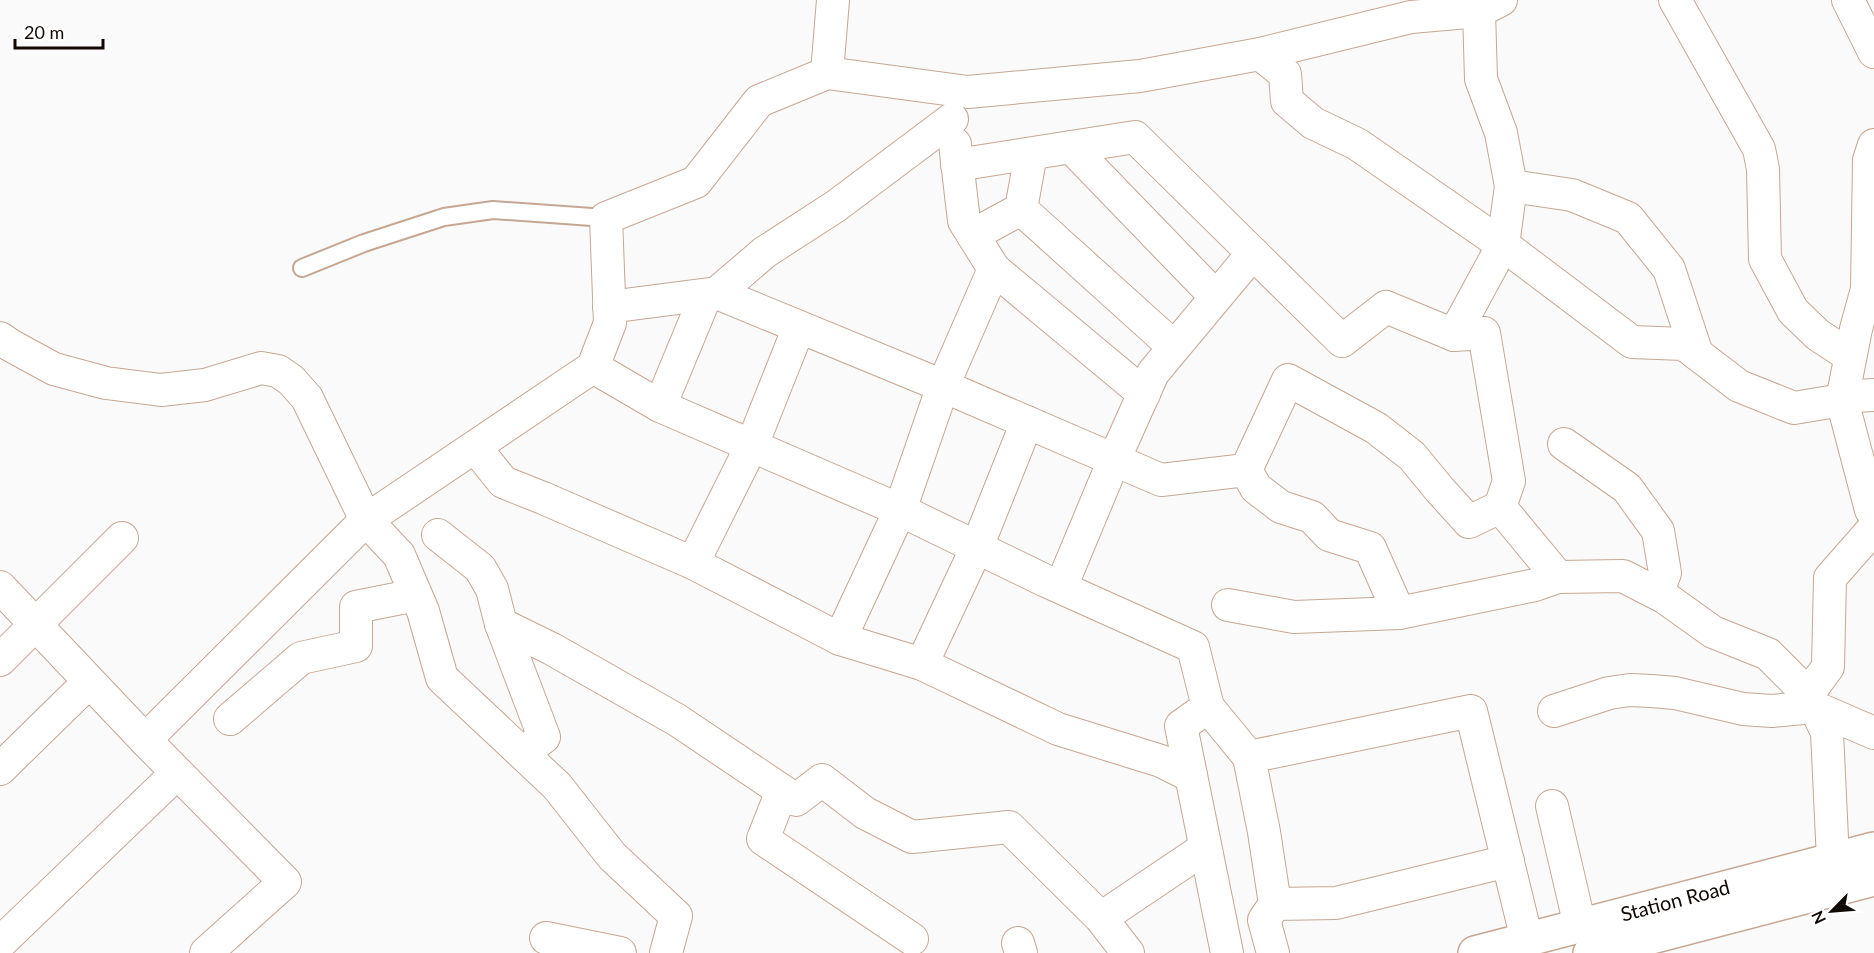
<svg xmlns="http://www.w3.org/2000/svg" width="1874" height="953" viewBox="0 0 1874 953" font-family="Lato,sans-serif">
  <style>
    .lines { fill: none; stroke-linecap: round; stroke-linejoin: round }
    .lane-casing { stroke: #c6a793; stroke-width: 20 }
    .street-casing { stroke: #c6a793; stroke-width: 34 }
    .secondary-casing { stroke: #c6a793; stroke-width: 36 }
    .lane { stroke: #fff; stroke-width: 16 }
    .street { stroke: #fff; stroke-width: 32 }
    .secondary { stroke: #fff; stroke-width: 33 }
    .labels { text-anchor: middle; stroke-width: 5; stroke-linejoin: round; paint-order: stroke }
    .street-label { font-size: 20px; fill: #130904; stroke: #fff }
  </style>
  <rect width="100%" height="100%" fill="#fafafa"/>
  <g class="lines">
    <g class="lane-casing">
      <polyline id="lane" points="302,268 364,243 444,217 493,210 606,218"/>
    </g>
    <g class="street-casing">
      <g id="street">
        <polyline points="1675,0 1759,149 1763,169 1765,259 1793,311 1818,335 1850,356"/>
        <polyline points="1848,0 1874,52"/>
        <polyline points="1260,54 1411,17 1479,11 1501,0"/>
        <polyline points="827,73 833,0"/>
        <polyline points="955,144 964,221 994,269 1144,394"/>
        <polyline points="1874,145 1869,160 1867,289 1856,329 1842,400 1871,510 1874,514"/>
        <polyline points="1071,147 1216,297"/>
        <polyline points="957,165 1135,137 1342,341 1386,307 1454,335 1484,333 1509,481 1500,507 1558,577"/>
        <polyline points="1511,186 1572,195 1628,218 1669,269 1697,354"/>
        <polyline points="1021,209 1174,347"/>
        <polyline points="973,235 1021,209 1031,154"/>
        <polyline points="717,293 943,386 1161,480 1246,470"/>
        <polyline points="609,307 717,293 765,252 836,206 952,119"/>
        <polyline points="1454,335 1503,245 1511,186 1501,133 1481,79 1479,11"/>
        <polyline points="0,338 10,345 54,369 106,383 161,390 205,385 261,368 278,371 291,380 307,398 366,520 399,555 423,611 442,678 557,786 612,856 676,916 666,953"/>
        <polyline points="593,367 660,406 900,510 1046,581 1193,647 1208,707 1181,726 1227,953"/>
        <polyline points="660,406 706,295"/>
        <polyline points="1564,444 1627,488 1658,531 1665,573 1657,593"/>
        <polyline points="475,447 503,482 543,498 693,563 840,639 922,664 1058,729 1161,761 1191,776"/>
        <polyline points="1246,470 1288,380 1376,428 1412,456 1440,490 1469,522 1500,507"/>
        <polyline points="1246,470 1256,488 1281,507 1312,517 1329,535 1370,548 1399,613"/>
        <polyline points="438,535 480,568 492,589 501,624 552,649 677,720 796,800 822,780 865,813 912,837 1009,827 1101,918 1128,953"/>
        <polyline points="693,563 752,445 799,327"/>
        <polyline points="0,587 145,740 285,882 206,953"/>
        <polyline points="1061,587 1114,460 1153,373 1253,253"/>
        <polyline points="1228,605 1294,617 1399,613 1535,585 1558,577 1623,576 1664,597 1713,632 1768,654 1808,694 1827,732 1833,860"/>
        <polyline points="501,624 544,737 523,753"/>
        <polyline points="840,639 900,510 943,386 994,269"/>
        <polyline points="0,660 122,538"/>
        <polyline points="922,664 977,547 1027,422"/>
        <polyline points="1808,694 1828,667 1830,578 1874,528"/>
        <polyline points="1208,707 1249,757 1264,832 1275,904 1264,920 1273,953"/>
        <polyline points="1554,711 1609,693 1630,690 1651,691 1675,693 1743,709 1772,711 1814,707 1874,733"/>
        <polyline points="230,719 301,658 356,646 356,607 416,595"/>
        <polyline points="145,740 366,520 593,367 610,323 606,218 696,182 759,101 827,73 968,92 1140,76 1260,54 1285,74 1287,101 1313,123 1357,144 1510,250 1632,342 1684,344 1739,386 1794,408 1842,400 1855,396 1874,395"/>
        <polyline points="1249,757 1471,711 1527,940"/>
        <polyline points="0,769 89,682"/>
        <polyline points="782,791 763,839 912,939"/>
        <polyline points="1552,806 1580,926"/>
        <polyline points="1275,904 1336,903 1508,861"/>
        <polyline points="1101,918 1205,848"/>
        <polyline points="546,938 620,953"/>
        <polyline points="0,943 177,773"/>
        <polyline points="1018,943 1021,953"/>
      </g>
    </g>
    <g class="secondary-casing">
      <g id="secondary">
        <path id="s1" d="M1475,953l399,-104"/>
        <polyline points="1590,953 1874,879"/>
      </g>
    </g>
    <use href="#lane" class="lane"/>
    <use href="#street" class="street"/>
    <use href="#secondary" class="secondary"/>
  </g>
  <g class="labels">
    <g class="street-label">
      <text dy="7" stroke="none"><textPath href="#s1" startOffset="207">Station Road</textPath></text>
    </g>
  </g>
  <g transform="translate(1832 911) rotate(245)" stroke="#ffffff" stroke-width="4.5" paint-order="stroke">
  <path d="M0-4.5L10 22L0 15L-10 22Z" fill="#130904"/>
  <text y="-9" font-size="16" font-weight="bold" text-anchor="middle" fill="#130904">N</text>
  </g>
  <path d="M15 39v9h88v-9" fill="none" stroke="#130904" stroke-width="3"/>
  <text x="24" y="39" font-size="18" fill="#130904" stroke="#ffffff" stroke-width="4.5" paint-order="stroke">20 m</text>
</svg>
